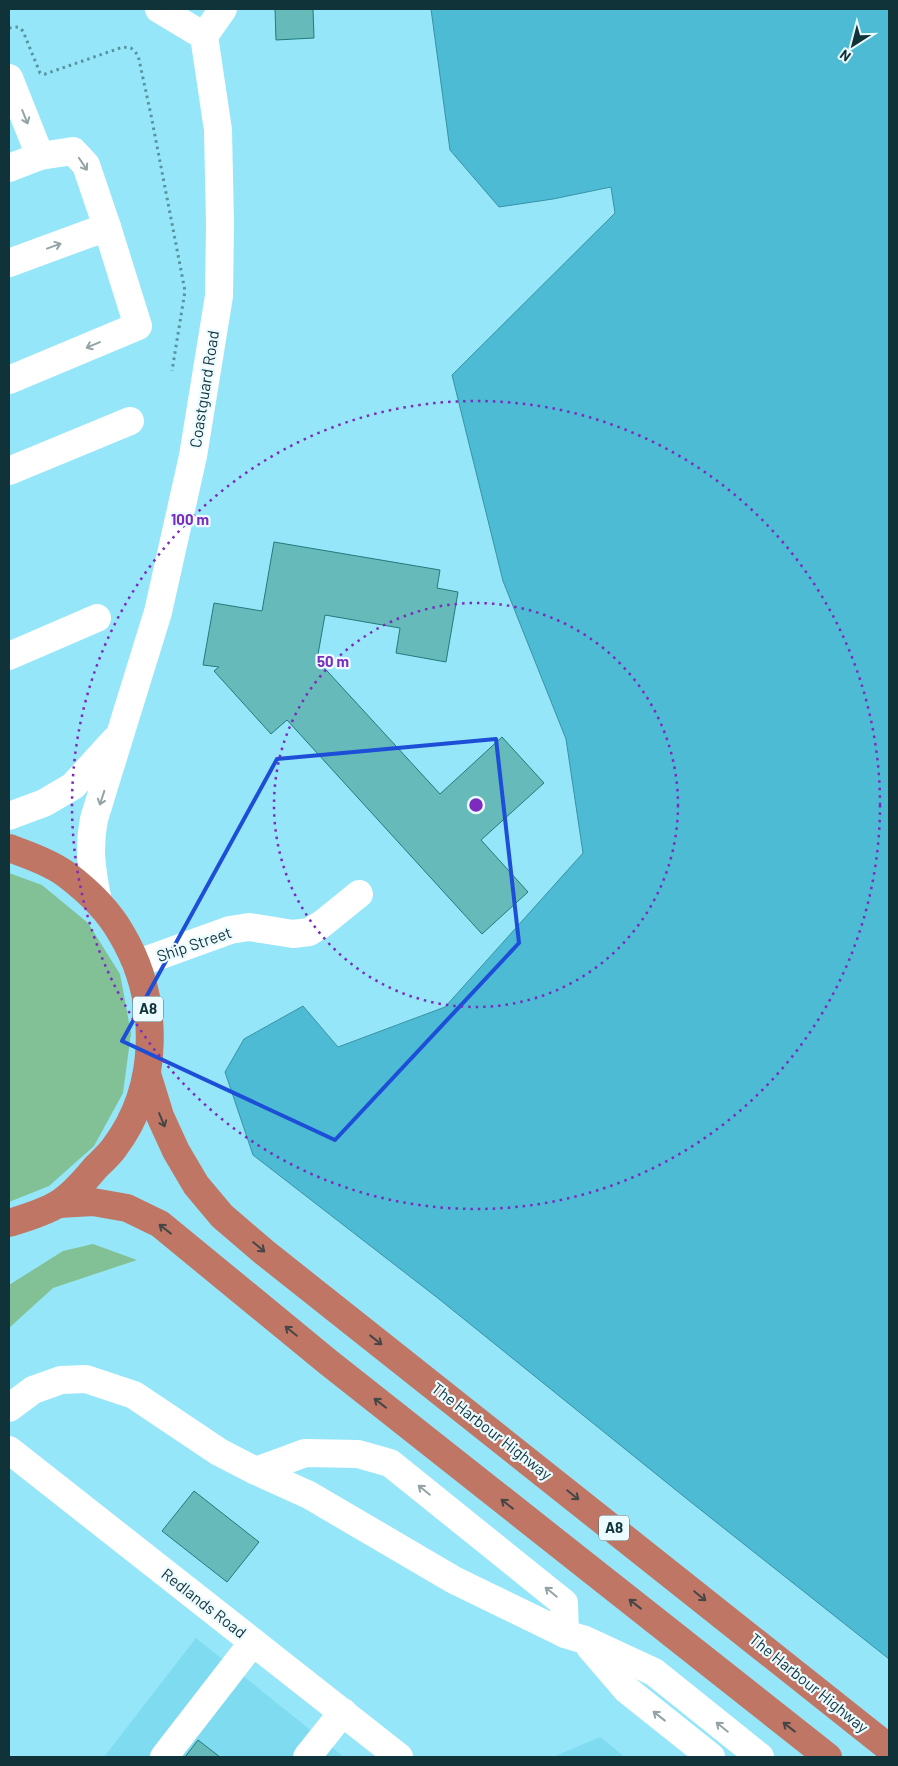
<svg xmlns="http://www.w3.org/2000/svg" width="898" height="1766" viewBox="0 0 898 1766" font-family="Barlow,sans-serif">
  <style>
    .built { fill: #7fdbf0 }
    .green { fill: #82c196 }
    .water { fill: #4cbbd3; stroke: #3a92a5 }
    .building { fill: #66bab9; stroke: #207c7c }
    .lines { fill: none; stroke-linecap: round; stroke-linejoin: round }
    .path { stroke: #57929f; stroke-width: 3; stroke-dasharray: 2.5 4; stroke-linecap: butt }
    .minor { stroke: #fff; stroke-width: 28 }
    .highway { stroke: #c07665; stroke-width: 28 }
    .oneway { stroke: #93a3a6 }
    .oneway2 { stroke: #454747 }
    .marked { fill: none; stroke: #1d4ed8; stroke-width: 4; stroke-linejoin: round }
    .ring { fill: none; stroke: #7b2cbf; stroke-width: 2.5; stroke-dasharray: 2.5 5 }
    .labels { text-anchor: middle; stroke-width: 4.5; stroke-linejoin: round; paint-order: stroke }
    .shield { fill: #ecfbff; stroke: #526f75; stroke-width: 1 }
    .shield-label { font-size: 15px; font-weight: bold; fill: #10333a }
    .street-label { font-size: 16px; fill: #10333a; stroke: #ecfbff }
    .centre { fill: #7b2cbf; stroke: #ecfbff; stroke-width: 2.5 }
    .ring-label { font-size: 15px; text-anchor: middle; font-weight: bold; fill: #7b2cbf; stroke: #ecfbff; stroke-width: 4.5; stroke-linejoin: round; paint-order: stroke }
  </style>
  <rect width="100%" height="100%" fill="#96e6f9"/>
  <g class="built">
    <polygon points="196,1638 344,1757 104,1757"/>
    <polygon points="600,1737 625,1757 553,1757"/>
  </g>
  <g class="green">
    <polygon points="9,873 42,885 88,923 120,974 131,1033 123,1093 94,1146 49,1186 9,1202"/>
    <polygon points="93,1244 137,1260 53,1288 9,1328 9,1285 63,1251"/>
  </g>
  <polygon class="water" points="431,9 889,9 889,1659 687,1499 439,1299 253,1155 225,1072 244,1039 303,1006 338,1047 445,1007 583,853 566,739 503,581 452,375 615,213 611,187 553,199 499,207 450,150"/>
  <g class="building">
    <polygon points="275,9 313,9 314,38 276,40"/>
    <polygon points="274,542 440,570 437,588 458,592 446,662 396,653 400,628 325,615 317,660 440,794 502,737 544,783 481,840 528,892 482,934 287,720 271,734 214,671 219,667 203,665 214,603 262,611"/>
    <polygon points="194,1491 259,1542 227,1582 162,1531"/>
    <polygon points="198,1740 220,1757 185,1757"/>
  </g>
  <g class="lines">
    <polyline class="path" points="9,28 18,27 23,31 40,73 45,74 123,47 131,48 138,55 151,115 185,291 172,371"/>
    <g class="minor">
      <polyline points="159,9 204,36"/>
      <polyline points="204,36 223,9"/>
      <polyline points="9,78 40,156"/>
      <polyline points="9,168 40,156 73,151 86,165 107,227"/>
      <polyline points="9,263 107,227 138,326 9,380"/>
      <polyline points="9,471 130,421"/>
      <polyline points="9,656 97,618"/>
      <polyline points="9,816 44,803 73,786 115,740"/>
      <path d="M98,902c-6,-30 -10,-52 -4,-83l64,-207 35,-156 26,-160 1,-72 -2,-94 -14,-94"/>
      <polyline points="136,964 230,930 249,927 293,934 309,932 322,924 359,894"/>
      <polyline points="9,1408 33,1390 61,1380 86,1379 134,1395 219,1452 256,1471 309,1495 454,1580 565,1634 585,1640 654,1672 760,1757"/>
      <polyline points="9,1450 399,1757"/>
      <polyline points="256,1471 305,1453 358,1454 390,1463 564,1603 565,1634"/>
      <polyline points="590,1647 627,1690 711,1757"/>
      <polyline points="164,1757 253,1642"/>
      <polyline points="307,1757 343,1712"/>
    </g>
    <g class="highway">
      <path d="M9,848c19,7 42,15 58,27 21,16 41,35 54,58 39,65 40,153 -7,215 -5,7 -12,13 -18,19 -10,12 -25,29 -38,37 -15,9 -33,14 -49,19"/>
      <polyline points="147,1074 160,1116 176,1151 196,1185 222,1216 264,1252 889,1748"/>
      <polyline points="59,1204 93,1202 127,1208 160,1224 328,1362 828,1757"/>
    </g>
  </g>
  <defs><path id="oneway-shaft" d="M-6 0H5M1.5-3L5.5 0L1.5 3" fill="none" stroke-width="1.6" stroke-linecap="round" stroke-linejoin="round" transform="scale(1.25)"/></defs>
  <g class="oneway">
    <use href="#oneway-shaft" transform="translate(25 117) rotate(68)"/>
    <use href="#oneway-shaft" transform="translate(83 164) rotate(56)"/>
    <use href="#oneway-shaft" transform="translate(54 246) rotate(-20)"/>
    <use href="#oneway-shaft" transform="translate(93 345) rotate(157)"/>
    <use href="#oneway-shaft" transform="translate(102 798) rotate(108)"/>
    <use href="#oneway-shaft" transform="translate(424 1490) rotate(-141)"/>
    <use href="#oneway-shaft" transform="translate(551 1592) rotate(-141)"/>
    <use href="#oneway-shaft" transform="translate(659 1716) rotate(-142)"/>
    <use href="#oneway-shaft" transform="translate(722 1727) rotate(-141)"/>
  </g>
  <g class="oneway2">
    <use href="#oneway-shaft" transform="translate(162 1120) rotate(67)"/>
    <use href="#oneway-shaft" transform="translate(165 1229) rotate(-142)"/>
    <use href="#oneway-shaft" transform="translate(259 1247) rotate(40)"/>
    <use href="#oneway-shaft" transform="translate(291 1331) rotate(-141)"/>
    <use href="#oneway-shaft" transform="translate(376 1340) rotate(38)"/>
    <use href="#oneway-shaft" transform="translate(380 1403) rotate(-142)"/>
    <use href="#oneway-shaft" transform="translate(573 1495) rotate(39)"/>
    <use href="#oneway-shaft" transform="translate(507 1504) rotate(-142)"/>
    <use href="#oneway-shaft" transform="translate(700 1596) rotate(39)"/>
    <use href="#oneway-shaft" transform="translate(635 1604) rotate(-142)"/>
    <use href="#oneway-shaft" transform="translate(789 1727) rotate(-142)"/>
  </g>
  <path class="marked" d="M496,739l23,204 -184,197 -213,-99 155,-282z"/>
  <g class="ring">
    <circle cx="476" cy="805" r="202"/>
    <circle cx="476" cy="805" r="404"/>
  </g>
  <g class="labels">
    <g class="shield">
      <rect x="133" y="996.5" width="30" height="25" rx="4"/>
      <rect x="599" y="1515.5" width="30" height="25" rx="4"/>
    </g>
    <g class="shield-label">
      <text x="148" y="1014">A8</text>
      <text x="614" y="1533">A8</text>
    </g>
    <g class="street-label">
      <text transform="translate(204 389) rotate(-81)" y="6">Coastguard Road</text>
      <text transform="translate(194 944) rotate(-19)" y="6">Ship Street</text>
      <text transform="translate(492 1431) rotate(38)" y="6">The Harbour Highway</text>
      <text transform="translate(204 1603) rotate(38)" y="6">Redlands Road</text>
      <text transform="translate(809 1683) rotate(39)" y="6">The Harbour Highway</text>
    </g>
  </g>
  <circle cx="476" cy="805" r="8" class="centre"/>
  <g class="ring-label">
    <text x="190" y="525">100 m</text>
    <text x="333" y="667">50 m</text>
  </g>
  <rect width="898" height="1766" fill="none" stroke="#10333a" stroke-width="20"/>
  <g transform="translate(853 45) rotate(216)" stroke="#ecfbff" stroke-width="4" paint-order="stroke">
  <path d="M0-4L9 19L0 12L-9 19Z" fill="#10333a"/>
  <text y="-8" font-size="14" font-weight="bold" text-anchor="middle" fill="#10333a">N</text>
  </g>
</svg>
